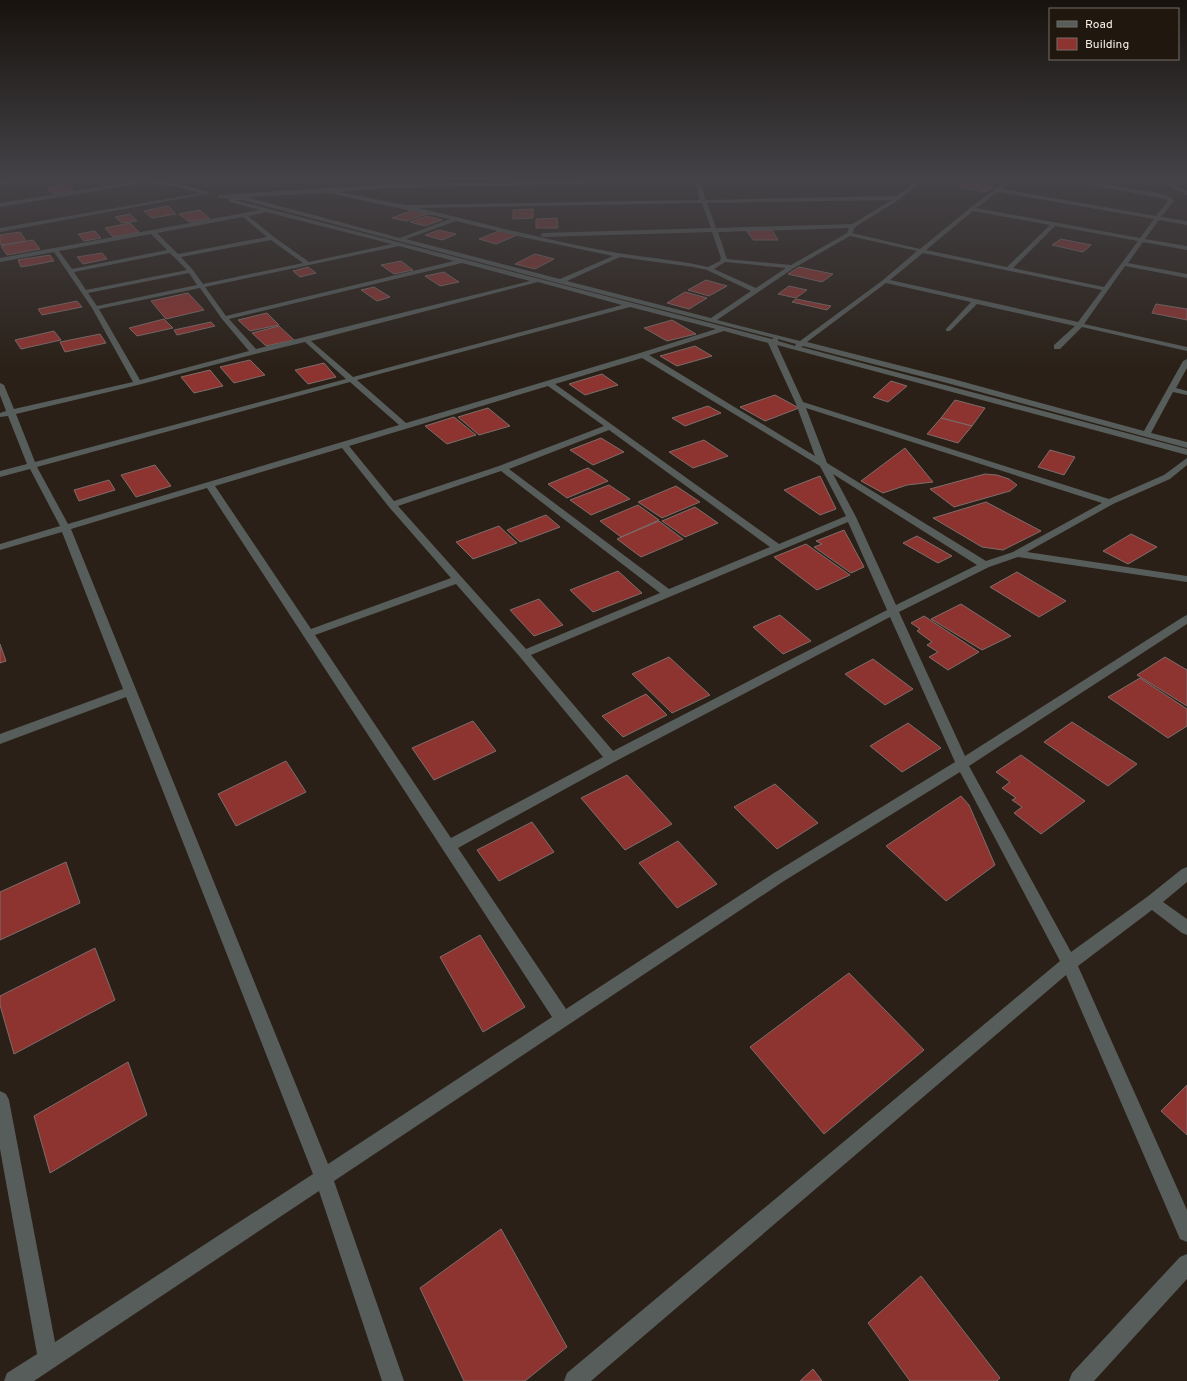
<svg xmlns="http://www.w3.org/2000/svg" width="1187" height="1381" viewBox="0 0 1187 1381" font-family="Overpass,sans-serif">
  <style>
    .building { fill: #8e3430; stroke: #7e6d6b }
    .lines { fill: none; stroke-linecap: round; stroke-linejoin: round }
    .minor { fill: #575d5a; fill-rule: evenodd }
  </style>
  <rect width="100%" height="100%" fill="#2a2017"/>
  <g class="building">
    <polygon points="511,178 528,178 529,182 513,183"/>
    <polygon points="576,178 593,178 594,180 578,181"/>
    <polygon points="967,182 994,187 986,192 959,187"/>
    <polygon points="68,184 74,191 53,194 47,187"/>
    <polygon points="168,206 176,214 152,218 144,211"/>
    <polygon points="533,209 533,218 513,219 513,210"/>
    <polygon points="200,210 210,219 189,222 179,214"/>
    <polygon points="413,210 427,214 406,221 392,218"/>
    <polygon points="130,214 137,221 122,223 115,217"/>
    <polygon points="427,216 442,220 425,226 410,222"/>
    <polygon points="557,218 558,228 536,228 536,219"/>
    <polygon points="130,223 139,232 113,237 105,228"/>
    <polygon points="439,230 456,234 442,240 425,235"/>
    <polygon points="772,230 778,240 753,240 747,231"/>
    <polygon points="95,231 101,238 84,241 78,234"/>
    <polygon points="499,231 517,235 496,244 479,239"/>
    <polygon points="20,232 26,241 1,245 0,243 0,235"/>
    <polygon points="1061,239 1091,245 1083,252 1052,245"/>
    <polygon points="33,240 40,249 7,255 1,246"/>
    <polygon points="102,253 107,259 83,264 77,257"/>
    <polygon points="535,254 554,259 535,269 515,264"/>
    <polygon points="50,255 54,261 21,267 18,260"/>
    <polygon points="401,261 413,270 394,274 381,265"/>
    <polygon points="308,267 316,273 300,277 293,271"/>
    <polygon points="799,267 833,274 822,282 788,274"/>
    <polygon points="444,272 459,282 440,286 425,276"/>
    <polygon points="706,280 727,286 709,296 688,290"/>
    <polygon points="789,286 807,290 796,298 778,294"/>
    <polygon points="374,287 390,297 377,301 361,290"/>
    <polygon points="685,292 707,298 689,309 667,303"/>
    <polygon points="188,293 204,310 166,319 151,301"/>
    <polygon points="796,299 831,306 827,310 792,302"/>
    <polygon points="77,301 82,307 42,315 38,309"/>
    <polygon points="1156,304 1187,309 1187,320 1152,313"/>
    <polygon points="267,313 279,325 250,331 238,320"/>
    <polygon points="164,319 173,328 137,336 129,328"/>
    <polygon points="672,320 696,334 667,341 644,328"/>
    <polygon points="211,322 215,326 177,335 174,330"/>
    <polygon points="279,326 294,340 266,346 252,333"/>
    <polygon points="54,331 61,340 21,349 15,340"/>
    <polygon points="100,334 106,343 65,352 60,342"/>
    <polygon points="695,346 712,356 677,366 660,356"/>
    <polygon points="250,360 265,375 234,383 220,367"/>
    <polygon points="324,363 336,377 308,384 295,370"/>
    <polygon points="210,370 223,386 194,393 181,377"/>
    <polygon points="602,374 618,385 585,395 569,384"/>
    <polygon points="891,381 907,386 888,402 873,397"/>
    <polygon points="775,395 799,408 765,421 740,407"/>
    <polygon points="955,400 985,408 972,426 941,418"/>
    <polygon points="708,406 721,413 685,426 672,418"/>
    <polygon points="488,408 510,426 479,435 458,417"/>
    <polygon points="454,417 476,435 447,444 425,426"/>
    <polygon points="941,418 972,426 958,443 927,434"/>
    <polygon points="601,438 624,452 593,465 570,450"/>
    <polygon points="704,440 728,456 693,468 669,452"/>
    <polygon points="905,448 933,482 907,485 883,493 861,481"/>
    <polygon points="1050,450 1075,457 1064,475 1038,467"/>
    <polygon points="155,465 171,486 136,497 121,475"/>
    <polygon points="588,468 608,481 567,498 548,484"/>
    <polygon points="985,474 997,475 1009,479 1017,485 1010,491 954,507 930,489"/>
    <polygon points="820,476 836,509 820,515 784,490"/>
    <polygon points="109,480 115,490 79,501 74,490"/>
    <polygon points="609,485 630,499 591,515 570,500"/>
    <polygon points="676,486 700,502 662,518 638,502"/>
    <polygon points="986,502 1041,531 1003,550 982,547 933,518"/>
    <polygon points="638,505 659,520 621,537 600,521"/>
    <polygon points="695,507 718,523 685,537 662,521"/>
    <polygon points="546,515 560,527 520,542 507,530"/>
    <polygon points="659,521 683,539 641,557 617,539"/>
    <polygon points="499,526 517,543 473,559 456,542"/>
    <polygon points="844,530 864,567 851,573 814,547 822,544 816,541"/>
    <polygon points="1131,534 1157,547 1128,564 1103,551"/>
    <polygon points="917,536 952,556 938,563 903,543"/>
    <polygon points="806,544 850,575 817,590 774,557"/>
    <polygon points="618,571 642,593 593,612 570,590"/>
    <polygon points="1017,572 1066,601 1039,617 990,587"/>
    <polygon points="539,599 563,625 534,636 510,610"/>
    <polygon points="961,604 1011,636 982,650 931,619"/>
    <polygon points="780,615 811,641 783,654 753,627"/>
    <polygon points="924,616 979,652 948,670 929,657 938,652 927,645 932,642 917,631 920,629 911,623"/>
    <polygon points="0,644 6,661 0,663"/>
    <polygon points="669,657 710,695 672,713 632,674"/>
    <polygon points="1165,657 1187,670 1187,706 1137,675"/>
    <polygon points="873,659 913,689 885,705 845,674"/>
    <polygon points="1140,678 1187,709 1187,726 1168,738 1108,697"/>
    <polygon points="646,694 667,715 623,737 602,716"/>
    <polygon points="473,721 496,751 434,780 412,748"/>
    <polygon points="1072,722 1137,764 1108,786 1044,742"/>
    <polygon points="908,723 941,748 902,772 870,746"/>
    <polygon points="1021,755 1085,801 1041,834 1014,813 1022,807 1012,800 1016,798 1002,788 1010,782 996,772"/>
    <polygon points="286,761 306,792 236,826 218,794"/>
    <polygon points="627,775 672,824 625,850 581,798"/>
    <polygon points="775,784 818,823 777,849 734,807"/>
    <polygon points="961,796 969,805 995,865 946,901 886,846"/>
    <polygon points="532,822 554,852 499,881 477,850"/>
    <polygon points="678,841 717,884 677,908 639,863"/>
    <polygon points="66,862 80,903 0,940 0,892"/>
    <polygon points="480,935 525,1007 483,1032 440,957"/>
    <polygon points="95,948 115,1000 14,1054 0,1005 0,996"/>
    <polygon points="849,973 924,1050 824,1134 750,1047"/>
    <polygon points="128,1062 147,1115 50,1173 34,1116"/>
    <polygon points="1187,1085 1187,1135 1161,1111"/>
    <polygon points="501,1229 567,1347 525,1381 464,1381 420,1288"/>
    <polygon points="921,1276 1000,1378 997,1381 910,1381 868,1323"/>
    <polygon points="813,1369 822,1381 800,1381"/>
  </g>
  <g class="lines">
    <g class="minor">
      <polygon points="19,178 31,178 0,185 0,181"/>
      <polygon points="89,178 113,178 173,182 211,193 0,232 0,228 201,193 173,186 144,183 0,207 0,203 131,182"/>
      <path d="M712,178h70l-2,1 -80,2 6,19 191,-4 24,-18h5l-26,21 -45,28 -3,6 68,16 50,-41 40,-30h5l-14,11 155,27 12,-15 -2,-2 -112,-21h12l92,15 12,4 4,4 -13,16 26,4v4l-28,-5 -14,19 42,7v4l-44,-8 -15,21 59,11v4l-62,-12 -41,58 103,23v4l-105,-24 -22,22h-6v-4l21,-19 -98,-22 -27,27h-4v-2l25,-27 -85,-19 -79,59 146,37 191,52 39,-70 4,-2v9l-11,20 11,3v4l-14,-3 -22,41 36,9v6l-240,-65 -144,-37 -2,1 386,102v6l-410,-110 26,57 306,97 55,-24 23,-17v7l-17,14 -57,25 -86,48 160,24v6l-169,-25 -29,10 -90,45 66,144 218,-139 4,-2v9l-218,142 102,186 76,-55 35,-28 5,-2v15l-24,20 24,17v16l-5,-2 -30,-23 -74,56 109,244v32l-7,-3 -114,-264 -475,406h-27l3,-8 493,-412 -100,-189 -176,109 -450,300 70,200h-22l-63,-190 -285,190h-30l3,-8 30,-19 -37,-205v-58l6,3 3,6 46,242 258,-168 -187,-477 -126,47v-10l123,-45 -61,-157 -62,18v-6l60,-18 -30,-57 -30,8v-6l27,-7 -19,-48 -8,1v-4l6,-2 -6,-16v-12l4,2 10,24 119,-27 -41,-74 -38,-56 -54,10v-4l260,-48 -30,-8 -2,-4h-10v-2l2,-1 170,-11 234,-4 3,2 -1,1 -236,5 -51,4 67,13 294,-5 -5,-20 2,-1zM998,192l156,27 -14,19 -164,-30zM328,193l122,26 -50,19 -154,-41zM235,200h8l315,83 216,55 -2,1zM892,200l-40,24 -136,4 -9,-25zM702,203l9,25 -168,5 -3,2 3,2 169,-5 9,26 -1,3 -12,6c-29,-7 -60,-9 -90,-14 -67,-12 -133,-29 -200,-45zM973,211l77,14 -43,42 -81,-17zM266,212l126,32 -83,18 -35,-25 -26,-21zM243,217l24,20 -89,17 -21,-21zM456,221l66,16 91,19 -53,23 -154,-40zM1055,226l83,15 -34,46 -91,-19zM849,228l-2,5 -56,32 -64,-6 -9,-27zM151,234l16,16 -95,19 -13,-18zM850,236l67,15 -34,29 -83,61 -83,-21 77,-52zM271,240l32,23 -100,21 -10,-14 -12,-13zM399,246l55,15 -228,55 -21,-29zM170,253l17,17 -101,20 -12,-18zM923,253l179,37 -24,32 -188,-42zM620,257l73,10 14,3 44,21 -40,27 -144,-37zM725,262l61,6 -30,20 -42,-19zM462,263l68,18 -274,68 -27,-30zM189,273l8,12 -100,21 -9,-13zM538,282l84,23 -269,72 -42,-36zM200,288l22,31 27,32 -109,29 -41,-71zM630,307l86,22 -76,24 -234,70 -49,-43zM724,331l44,12 28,61 19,52 -166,-101zM778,339l18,5 -1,2 -17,-5zM305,342l41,37 -311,83 -19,-48 122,-29 117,-31zM642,358l178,108 26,50 -67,28 -224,-160zM350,382l49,43 -331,99 -31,-57zM548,386l56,40 -105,40 -105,35 -45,-55zM806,408l296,95 -89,49 -27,9 -159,-98zM609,430l161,117 -101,42 -160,-120zM342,448l47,59 62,71 -140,51 -96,-143zM501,471l159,122 -134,56 -128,-143zM833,474l144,91 -81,40 -40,-88zM207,488l345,529 -224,147 -257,-635zM848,522l39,88 -274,141 -82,-96zM456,584l64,73 83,100 -152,81 -136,-203zM890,617l65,145 -181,111 -208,136 -108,-161 158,-87z"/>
      <polygon points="1154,178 1160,178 1187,191 1187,195"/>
      <polygon points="1187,1254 1187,1279 1094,1381 1069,1381 1072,1373 1180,1257"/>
    </g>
  </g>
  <linearGradient id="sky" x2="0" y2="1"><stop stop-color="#17120d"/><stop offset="0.48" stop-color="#444247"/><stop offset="1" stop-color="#444247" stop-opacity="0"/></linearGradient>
  <rect width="1187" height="371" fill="url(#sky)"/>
  <rect x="1049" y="8" width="130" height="52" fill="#20170e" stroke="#766d66"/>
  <rect x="1057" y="21" width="20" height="6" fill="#575d5a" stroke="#766d66"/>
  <text x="1085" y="28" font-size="12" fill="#f6efe9">Road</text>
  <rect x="1057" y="38" width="20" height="12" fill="#8e3430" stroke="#766d66"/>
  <text x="1085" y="48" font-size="12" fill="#f6efe9">Building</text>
</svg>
